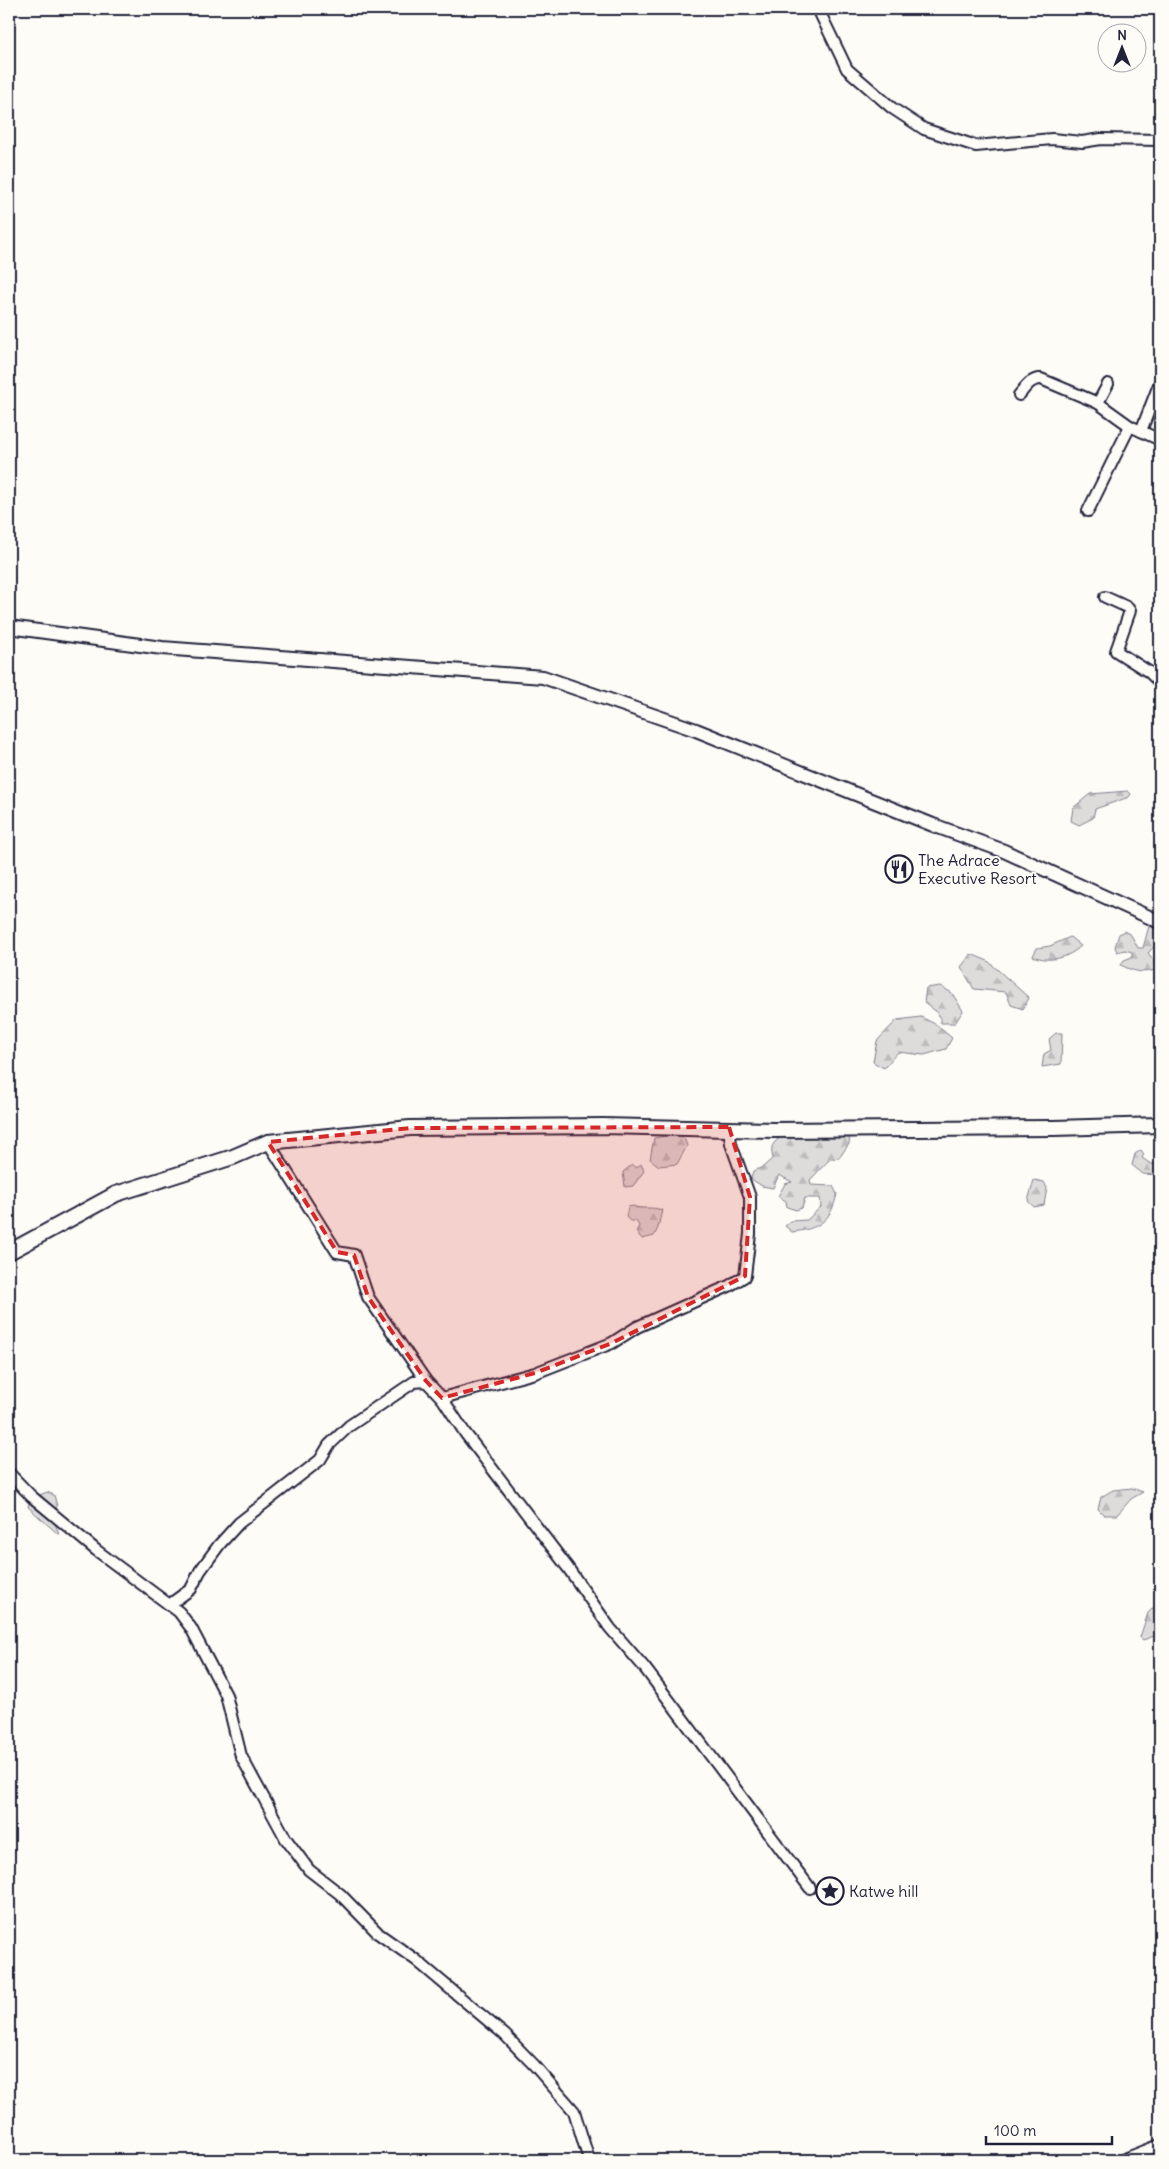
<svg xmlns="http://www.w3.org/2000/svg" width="1169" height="2169" viewBox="0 0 1169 2169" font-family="Delius,sans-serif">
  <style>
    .green { fill: #dddcdb; stroke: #807f8b }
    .forest { fill: url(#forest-firs); stroke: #807f8b }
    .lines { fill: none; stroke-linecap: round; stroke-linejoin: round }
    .minor-casing { stroke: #22223b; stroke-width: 14 }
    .tertiary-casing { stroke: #22223b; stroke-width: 16 }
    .secondary-casing { stroke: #22223b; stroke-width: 18 }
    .minor { stroke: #fdfcf7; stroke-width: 10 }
    .tertiary { stroke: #fdfcf7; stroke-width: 12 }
    .secondary { stroke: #fdfcf7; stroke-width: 14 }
    .marked { fill: #d62828; fill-opacity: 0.2; stroke: #d62828; stroke-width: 4; stroke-dasharray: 10 6; stroke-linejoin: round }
    .labels { text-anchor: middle; stroke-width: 4; stroke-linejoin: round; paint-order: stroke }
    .poi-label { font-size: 16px; fill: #22223b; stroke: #fdfcf7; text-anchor: start }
  </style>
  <defs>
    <pattern id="forest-firs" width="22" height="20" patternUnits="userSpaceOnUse" patternTransform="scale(1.25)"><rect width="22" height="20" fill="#dddcdb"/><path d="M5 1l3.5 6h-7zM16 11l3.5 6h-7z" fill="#bdbcbd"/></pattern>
  </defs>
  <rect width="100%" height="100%" fill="#fdfcf7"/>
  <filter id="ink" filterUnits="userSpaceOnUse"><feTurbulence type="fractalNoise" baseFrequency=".02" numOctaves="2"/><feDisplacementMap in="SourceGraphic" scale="10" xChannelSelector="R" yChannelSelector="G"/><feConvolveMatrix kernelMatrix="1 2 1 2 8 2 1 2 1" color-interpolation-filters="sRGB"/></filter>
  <g filter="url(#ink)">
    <polygon class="green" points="47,1492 54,1495 57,1506 53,1517 59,1535 28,1507 30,1499"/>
    <g class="forest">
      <polygon points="1128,791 1131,794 1129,797 1095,809 1093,818 1079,825 1071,821 1073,808 1090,794"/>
      <path d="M1149,926l11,5v16h-6l-6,6 6,7 1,10c-13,4 -23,1 -34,-5l3,-5 8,-3v-5l-7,-2 -8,2 -2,-5 4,-13 5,-3 7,4 7,13h5z"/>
      <path d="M1070,937l11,9c-13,12 -31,17 -48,10l4,-8 13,-2z"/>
      <polygon points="971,954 988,961 1029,998 1023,1009 1011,1005 1006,992 974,989 961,967"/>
      <polygon points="940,986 952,993 963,1011 955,1023 941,1023 938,1013 924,1002 926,988"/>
      <polygon points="921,1017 935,1024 952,1038 946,1049 924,1055 898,1052 884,1068 873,1062 877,1041 897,1020"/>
      <polygon points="1056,1033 1062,1033 1061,1064 1042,1067 1044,1054 1051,1050 1049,1039"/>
      <polygon points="677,1134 685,1140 687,1146 677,1164 659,1166 650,1159 654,1138"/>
      <path d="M850,1136l-1,8 -10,14 -10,2 -19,20 1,5 22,1 4,8c-6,27 -18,35 -45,38l-7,-6 6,-5 16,-1 14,-13 -1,-9h-15l-3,10 -6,2 -9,-3 -1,-6 -8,-5 7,-12 7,-2 -13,-7 -6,13 -11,-2 -11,-7 2,-8 10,-4 10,-9c-3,-11 -1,-15 8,-21z"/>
      <polygon points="1141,1150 1144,1154 1142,1158 1151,1164 1160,1164 1160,1175 1143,1174 1132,1165 1135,1154"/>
      <polygon points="641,1164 644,1171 633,1186 625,1187 623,1172 632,1165 636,1168"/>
      <polygon points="1034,1180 1044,1182 1047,1188 1044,1205 1034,1207 1028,1201"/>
      <path d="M633,1206c9,4 18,0 29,4l-4,18 -4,8 -12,3 -6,-7 3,-6 -3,-5h-6l-4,-4 2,-10z"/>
      <polygon points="1132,1488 1143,1492 1131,1499 1117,1515 1104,1515 1098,1509 1101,1497 1113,1490"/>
      <polygon points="1158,1603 1160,1634 1143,1640 1140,1637 1148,1613"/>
    </g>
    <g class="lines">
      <g class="minor-casing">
        <g id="minor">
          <polyline points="818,9 847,69 892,108 924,129 976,146 1052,139 1082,142 1101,139 1160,140"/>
          <path d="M1019,395c6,-7 12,-17 22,-16l57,24 32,23 30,14"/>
          <polyline points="1098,403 1108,384"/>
          <polyline points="1141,431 1160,382"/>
          <polyline points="1088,511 1130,426"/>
          <polyline points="1105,597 1127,607 1130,611 1116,651 1149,672 1160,683"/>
          <polyline points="268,1142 337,1252 354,1255 368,1297 426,1381 442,1398 465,1433 568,1568 610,1628 644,1667 810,1888"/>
          <polyline points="442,1398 535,1373 612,1343 637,1327 729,1286 745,1276 750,1234 750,1197 731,1144 729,1127"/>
          <polyline points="9,1473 31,1496 96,1550 179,1612 191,1628 226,1695 241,1756 286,1839 309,1870 340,1894 379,1934 416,1960 505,2035 535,2066 574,2111 589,2160"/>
          <polyline points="169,1605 191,1589 200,1571 219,1545 239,1523 320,1460 329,1445 349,1426 414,1382 426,1381"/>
          <polyline points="1122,2160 1160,2145"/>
        </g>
      </g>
      <g class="tertiary-casing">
        <polyline id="tertiary" points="9,627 162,648 543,677 696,730 933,825 1004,851 1160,922"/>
      </g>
      <g class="secondary-casing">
        <polyline id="secondary" points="9,1252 116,1194 233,1157 268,1142 410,1128 603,1126 773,1130 1054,1128 1160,1125"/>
      </g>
      <use href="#minor" class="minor"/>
      <use href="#tertiary" class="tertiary"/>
      <use href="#secondary" class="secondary"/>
    </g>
  </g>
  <path class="marked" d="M729,1127l21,70 -5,79 -133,67 -77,30 -93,25 -16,-17 -58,-84 -14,-42 -17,-3 -69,-110 142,-14z"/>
  <defs>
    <g id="restaurant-ring" transform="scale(1.4375)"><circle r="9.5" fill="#fdfcf7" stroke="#22223b" stroke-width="1.5"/><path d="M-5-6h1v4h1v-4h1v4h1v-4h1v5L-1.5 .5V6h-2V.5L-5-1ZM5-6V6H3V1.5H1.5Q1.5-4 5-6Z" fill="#22223b"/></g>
    <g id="sight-ring" transform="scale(1.4375)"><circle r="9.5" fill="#fdfcf7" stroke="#22223b" stroke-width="1.5"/><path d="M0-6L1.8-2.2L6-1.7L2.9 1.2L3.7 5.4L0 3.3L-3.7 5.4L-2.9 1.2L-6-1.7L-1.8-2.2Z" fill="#22223b"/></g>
  </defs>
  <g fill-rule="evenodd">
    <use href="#restaurant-ring" x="899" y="869"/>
    <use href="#sight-ring" x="830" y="1891"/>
  </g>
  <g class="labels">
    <g class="poi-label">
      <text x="918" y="866">The Adrace<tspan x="918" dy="18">Executive Resort</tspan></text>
      <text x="849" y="1897">Katwe hill</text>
    </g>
  </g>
  <rect width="1169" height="2169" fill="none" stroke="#fdfcf7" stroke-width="30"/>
  <rect x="15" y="15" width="1139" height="2139" fill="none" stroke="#22223b" stroke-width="2" filter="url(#ink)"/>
  <g transform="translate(1122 48)"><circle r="24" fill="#fdfcf7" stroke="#a5a5ac"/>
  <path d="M0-4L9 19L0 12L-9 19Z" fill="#22223b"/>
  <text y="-8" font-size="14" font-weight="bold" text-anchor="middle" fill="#22223b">N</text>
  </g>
  <path d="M986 2136v8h126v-8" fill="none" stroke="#22223b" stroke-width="2.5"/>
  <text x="994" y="2136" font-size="15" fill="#22223b" stroke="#fdfcf7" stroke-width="4" paint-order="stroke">100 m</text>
</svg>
